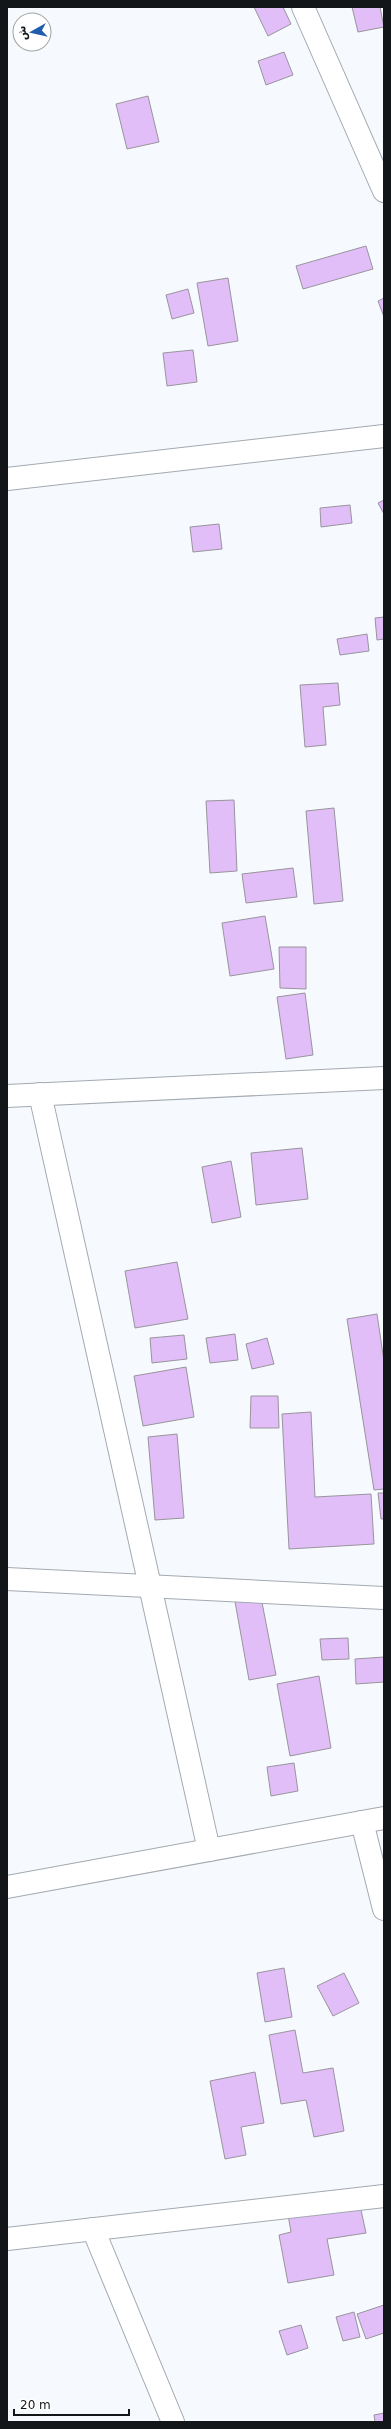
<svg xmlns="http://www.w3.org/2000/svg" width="391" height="2429" viewBox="0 0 391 2429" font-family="'DejaVu Sans','Noto Sans Arabic',sans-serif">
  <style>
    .building { fill: #e1bef7; stroke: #99949c }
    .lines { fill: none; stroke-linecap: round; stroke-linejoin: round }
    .minor-casing { stroke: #a3aab0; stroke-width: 24 }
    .tertiary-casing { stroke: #a3aab0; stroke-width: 24 }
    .minor { stroke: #fff; stroke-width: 22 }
    .tertiary { stroke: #fff; stroke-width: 22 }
  </style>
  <rect width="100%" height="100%" fill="#f6fafe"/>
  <g class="building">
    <polygon points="254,7 283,7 291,24 268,36"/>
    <polygon points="352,7 380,7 384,27 358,32"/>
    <polygon points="284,52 293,75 266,85 258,61"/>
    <polygon points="148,96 159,142 127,149 116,104"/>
    <polygon points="366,246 373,269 303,289 296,266"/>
    <polygon points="228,278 238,341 208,346 197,283"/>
    <polygon points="188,289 194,313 172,319 166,295"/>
    <polygon points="384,298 384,317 378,301"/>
    <polygon points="193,350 197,382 167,386 163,353"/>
    <polygon points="384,500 384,514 378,503"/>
    <polygon points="350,505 352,523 321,527 320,508"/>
    <polygon points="219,524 222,549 193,552 190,527"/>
    <polygon points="384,617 384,639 377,640 375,618"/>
    <polygon points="367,634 369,651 340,655 337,639"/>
    <polygon points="338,683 340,705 323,707 326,745 305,747 300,685"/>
    <polygon points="234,800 237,871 210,873 206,801"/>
    <polygon points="334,808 343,901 314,904 306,811"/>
    <polygon points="293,868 297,897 246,903 242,874"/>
    <polygon points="265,916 274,969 230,976 222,923"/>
    <polygon points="279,947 306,947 306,989 280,988"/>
    <polygon points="305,993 313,1055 286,1059 277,997"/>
    <polygon points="302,1148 308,1199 256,1205 251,1153"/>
    <polygon points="231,1161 241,1217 212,1223 202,1167"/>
    <polygon points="177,1262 188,1319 135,1328 125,1271"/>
    <polygon points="377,1314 384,1361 384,1489 374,1490 347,1319"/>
    <polygon points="235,1334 238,1360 210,1363 206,1338"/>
    <polygon points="184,1335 187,1359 152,1363 150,1338"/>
    <polygon points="267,1338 274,1364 252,1369 246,1344"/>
    <polygon points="186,1367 194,1417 143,1426 134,1376"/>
    <polygon points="251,1396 278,1396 279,1428 250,1428"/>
    <polygon points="311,1412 315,1497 371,1494 374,1544 289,1549 282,1414"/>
    <polygon points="177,1434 184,1518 155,1520 148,1437"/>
    <polygon points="378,1493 384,1493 384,1519 381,1519"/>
    <polygon points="260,1592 276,1675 249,1680 234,1596"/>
    <polygon points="348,1638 349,1659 322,1660 320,1639"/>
    <polygon points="384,1657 384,1682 356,1684 355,1659"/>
    <polygon points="319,1676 331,1748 290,1756 277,1684"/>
    <polygon points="294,1763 298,1791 271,1796 267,1767"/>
    <polygon points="284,1968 292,2017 265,2022 257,1973"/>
    <polygon points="344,1973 359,2003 333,2016 317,1986"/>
    <polygon points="295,2030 303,2073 333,2068 344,2131 314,2137 306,2100 281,2104 269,2035"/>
    <polygon points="255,2072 264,2123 241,2127 246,2155 225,2159 210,2081"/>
    <polygon points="358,2196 366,2233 327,2239 334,2275 288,2283 279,2235 291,2232 287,2209"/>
    <polygon points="384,2305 384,2333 366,2339 357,2314"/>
    <polygon points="354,2312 360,2337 343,2341 336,2317"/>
    <polygon points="301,2325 308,2348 287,2355 279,2331"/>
    <polygon points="384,2413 384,2422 375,2422 374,2415"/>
  </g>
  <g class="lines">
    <g class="minor-casing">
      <g id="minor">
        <polyline points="7,479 384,436"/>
        <polyline points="40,1094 209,1850"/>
        <polyline points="7,1096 384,1078"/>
        <polyline points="7,1579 384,1598"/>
        <polyline points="362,1822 384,1909"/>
        <polyline points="93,2229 173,2422"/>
        <polyline points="7,2239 384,2196"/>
      </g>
    </g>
    <g class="tertiary-casing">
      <g id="tertiary">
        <polyline points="303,7 384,191"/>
        <polyline points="7,1887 384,1818"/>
      </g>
    </g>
    <use href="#minor" class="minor"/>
    <use href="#tertiary" class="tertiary"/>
  </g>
  <rect width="391" height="2429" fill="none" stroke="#131618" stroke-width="16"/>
  <g transform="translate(32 32) rotate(262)"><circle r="19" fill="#ffffff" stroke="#a1a2a3"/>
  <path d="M0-3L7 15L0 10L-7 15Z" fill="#215daf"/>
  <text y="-6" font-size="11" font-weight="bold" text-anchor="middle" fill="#131618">ش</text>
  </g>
  <path d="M14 2409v6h115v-6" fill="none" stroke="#131618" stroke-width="2"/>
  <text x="20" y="2409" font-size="12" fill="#131618" stroke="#ffffff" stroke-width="3" paint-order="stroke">20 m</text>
</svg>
